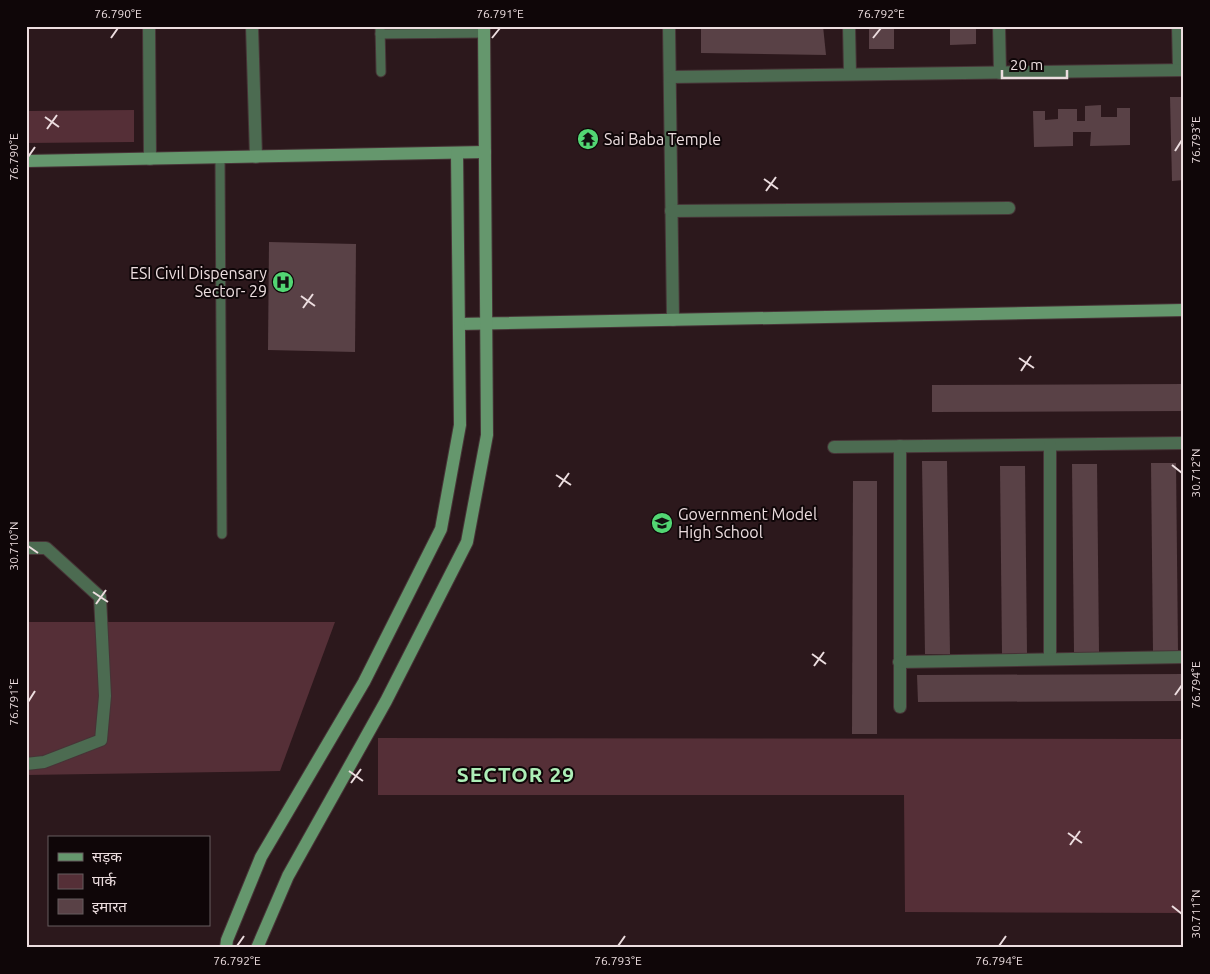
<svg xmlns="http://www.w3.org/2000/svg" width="1210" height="974" viewBox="0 0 1210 974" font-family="Ubuntu,'Noto Sans Devanagari',sans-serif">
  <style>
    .green { fill: #552f37 }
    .building { fill: #594146 }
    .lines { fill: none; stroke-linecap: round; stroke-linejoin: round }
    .lane-casing { stroke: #473437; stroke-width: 11 }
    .street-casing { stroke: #473437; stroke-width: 14 }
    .secondary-casing { stroke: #473437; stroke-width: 14 }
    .lane { stroke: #4c6b51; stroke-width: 9 }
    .street { stroke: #4c6b51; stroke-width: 12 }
    .secondary { stroke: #65976d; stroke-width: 12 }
    .ticks { fill: none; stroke: #ecdddf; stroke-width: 2 }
    .labels { text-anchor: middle; stroke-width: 4; stroke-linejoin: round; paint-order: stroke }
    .poi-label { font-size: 16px; fill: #ecdddf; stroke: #0f0608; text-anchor: start }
    .district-label { font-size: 21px; font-weight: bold; letter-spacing: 1px; fill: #adeeb7; stroke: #0f0608 }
    .neatline { fill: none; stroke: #ecdddf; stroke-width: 2 }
    .ticks-label { font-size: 12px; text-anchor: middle; fill: #ecdddf }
  </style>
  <rect width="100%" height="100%" fill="#2c181c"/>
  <g class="green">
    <polygon points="134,110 134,142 26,143 26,111"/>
    <polygon points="26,622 335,622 280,771 26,775"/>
    <polygon points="378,738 1184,739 1184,913 905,912 904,795 378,795"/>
  </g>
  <g class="building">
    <polygon points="701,26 823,26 826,55 701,53"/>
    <rect x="869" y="26" width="25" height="23"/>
    <polygon points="950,26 976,26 976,44 950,45"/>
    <rect x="1022" y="26" width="38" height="3"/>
    <polygon points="1170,97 1184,97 1184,180 1172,181"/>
    <polygon points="1101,105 1101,117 1117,117 1117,108 1130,108 1130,145 1090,146 1091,132 1073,132 1073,146 1034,147 1033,111 1045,111 1045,120 1058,119 1058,109 1077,109 1077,121 1085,121 1085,106"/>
    <polygon points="269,242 356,244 355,352 268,350"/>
    <polygon points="1184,384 1184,411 932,412 932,385"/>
    <polygon points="922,461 947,461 950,654 925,654"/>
    <polygon points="1151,463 1176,463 1178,651 1153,651"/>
    <polygon points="1072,464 1097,464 1099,652 1074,652"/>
    <polygon points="1000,466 1025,466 1027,653 1002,654"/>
    <polygon points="853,481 877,481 877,734 852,734"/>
    <polygon points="1184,674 1184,701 918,702 917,675"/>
  </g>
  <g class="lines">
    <g class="lane-casing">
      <g id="lane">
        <polyline points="380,26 381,72"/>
        <polyline points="380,34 484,33"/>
        <polyline points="220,158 222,534"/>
      </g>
    </g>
    <g class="street-casing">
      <g id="street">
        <polyline points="149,26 150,159"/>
        <polyline points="252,26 256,157"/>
        <polyline points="669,26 673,320"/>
        <polyline points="849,26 850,74"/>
        <polyline points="999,26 1000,73"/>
        <polyline points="1178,26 1179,70"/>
        <polyline points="670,77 1184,70"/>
        <polyline points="671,211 1009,208"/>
        <polyline points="900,446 900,707"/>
        <polyline points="834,447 1184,443"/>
        <polyline points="26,548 46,548 100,597 105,696 101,740 44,762 26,764"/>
        <polyline points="1050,659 1050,445"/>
        <polyline points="899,662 1184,657"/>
      </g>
    </g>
    <g class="secondary-casing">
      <g id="secondary">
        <polyline points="26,161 485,152"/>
        <polyline points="459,324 1184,310"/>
        <polyline points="226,948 227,940 261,857 364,682 441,529 460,425 457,153"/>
        <polyline points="257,948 288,876 386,701 467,542 487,435 484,26"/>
      </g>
    </g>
    <use href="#lane" class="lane"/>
    <use href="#street" class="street"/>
    <use href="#secondary" class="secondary"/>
  </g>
  <path class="ticks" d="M111,38l7,-10M492,38l8,-10M873,38l8,-10M45,117l14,10M47,129l10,-14M1175,151l7,-11M28,157l7,-10M764,179l14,10M766,191l10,-14M301,296l14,10M303,308l10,-14M1019,358l15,10M1021,371l10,-15M1172,465l10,8M556,475l15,10M559,487l10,-14M28,546l10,7M93,592l15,10M96,604l10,-14M812,654l14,10M814,666l10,-14M1175,695l7,-10M28,702l7,-11M349,771l14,10M351,783l10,-14M1068,833l14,10M1070,845l10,-14M1172,906l10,8M237,946l7,-10M618,946l7,-10M999,946l7,-10"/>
  <defs>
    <g id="temple-disc" transform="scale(1.125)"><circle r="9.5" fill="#52d673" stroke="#0f0608"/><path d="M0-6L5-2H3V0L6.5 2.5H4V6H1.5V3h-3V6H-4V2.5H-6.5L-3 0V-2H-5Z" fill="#111"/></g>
    <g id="hospital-disc" transform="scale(1.125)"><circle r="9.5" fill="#52d673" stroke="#0f0608"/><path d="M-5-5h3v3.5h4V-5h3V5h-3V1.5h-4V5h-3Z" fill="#111"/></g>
    <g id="school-disc" transform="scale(1.125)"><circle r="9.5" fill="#52d673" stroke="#0f0608"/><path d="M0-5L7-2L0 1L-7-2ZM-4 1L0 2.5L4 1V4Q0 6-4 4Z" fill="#111"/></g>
  </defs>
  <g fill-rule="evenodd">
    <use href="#temple-disc" x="588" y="139"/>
    <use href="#hospital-disc" x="283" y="282"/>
    <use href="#school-disc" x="662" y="523"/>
  </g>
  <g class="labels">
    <g class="poi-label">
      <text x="604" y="145">Sai Baba Temple</text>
      <text x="267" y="279" text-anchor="end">ESI Civil Dispensary<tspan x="267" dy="18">Sector- 29</tspan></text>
      <text x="678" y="520">Government Model<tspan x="678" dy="18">High School</tspan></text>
    </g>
    <g class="district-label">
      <text x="516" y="782">SECTOR 29</text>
    </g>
  </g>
  <rect width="1210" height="974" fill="none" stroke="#0f0608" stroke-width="55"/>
  <rect x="48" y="836" width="162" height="90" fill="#0f0608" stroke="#675c5e"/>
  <rect x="58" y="853" width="25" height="8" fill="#65976d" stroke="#675c5e"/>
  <text x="92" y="862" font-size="15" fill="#ecdddf">सड़क</text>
  <rect x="58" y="874" width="25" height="15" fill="#552f37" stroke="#675c5e"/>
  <text x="92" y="886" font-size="15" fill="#ecdddf">पार्क</text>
  <rect x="58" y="899" width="25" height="15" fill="#594146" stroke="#675c5e"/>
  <text x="92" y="912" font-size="15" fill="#ecdddf">इमारत</text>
  <path d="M1002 70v8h65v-8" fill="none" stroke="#ecdddf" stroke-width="2.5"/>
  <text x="1010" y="70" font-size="15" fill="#ecdddf" stroke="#0f0608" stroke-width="4" paint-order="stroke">20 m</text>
  <rect x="28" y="28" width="1154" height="918" class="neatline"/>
  <g class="ticks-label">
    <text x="118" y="18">76.790°E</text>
    <text x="500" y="18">76.791°E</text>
    <text x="881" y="18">76.792°E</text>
    <text transform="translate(1196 140) rotate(-90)" y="4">76.793°E</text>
    <text transform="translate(14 157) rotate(-90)" y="4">76.790°E</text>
    <text transform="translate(1196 473) rotate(-90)" y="4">30.712°N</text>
    <text transform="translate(14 546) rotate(-90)" y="4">30.710°N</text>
    <text transform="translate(1196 685) rotate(-90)" y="4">76.794°E</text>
    <text transform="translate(14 702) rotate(-90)" y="4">76.791°E</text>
    <text transform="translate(1196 914) rotate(-90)" y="4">30.711°N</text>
    <text x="237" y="965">76.792°E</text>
    <text x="618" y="965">76.793°E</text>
    <text x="999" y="965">76.794°E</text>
  </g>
</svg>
